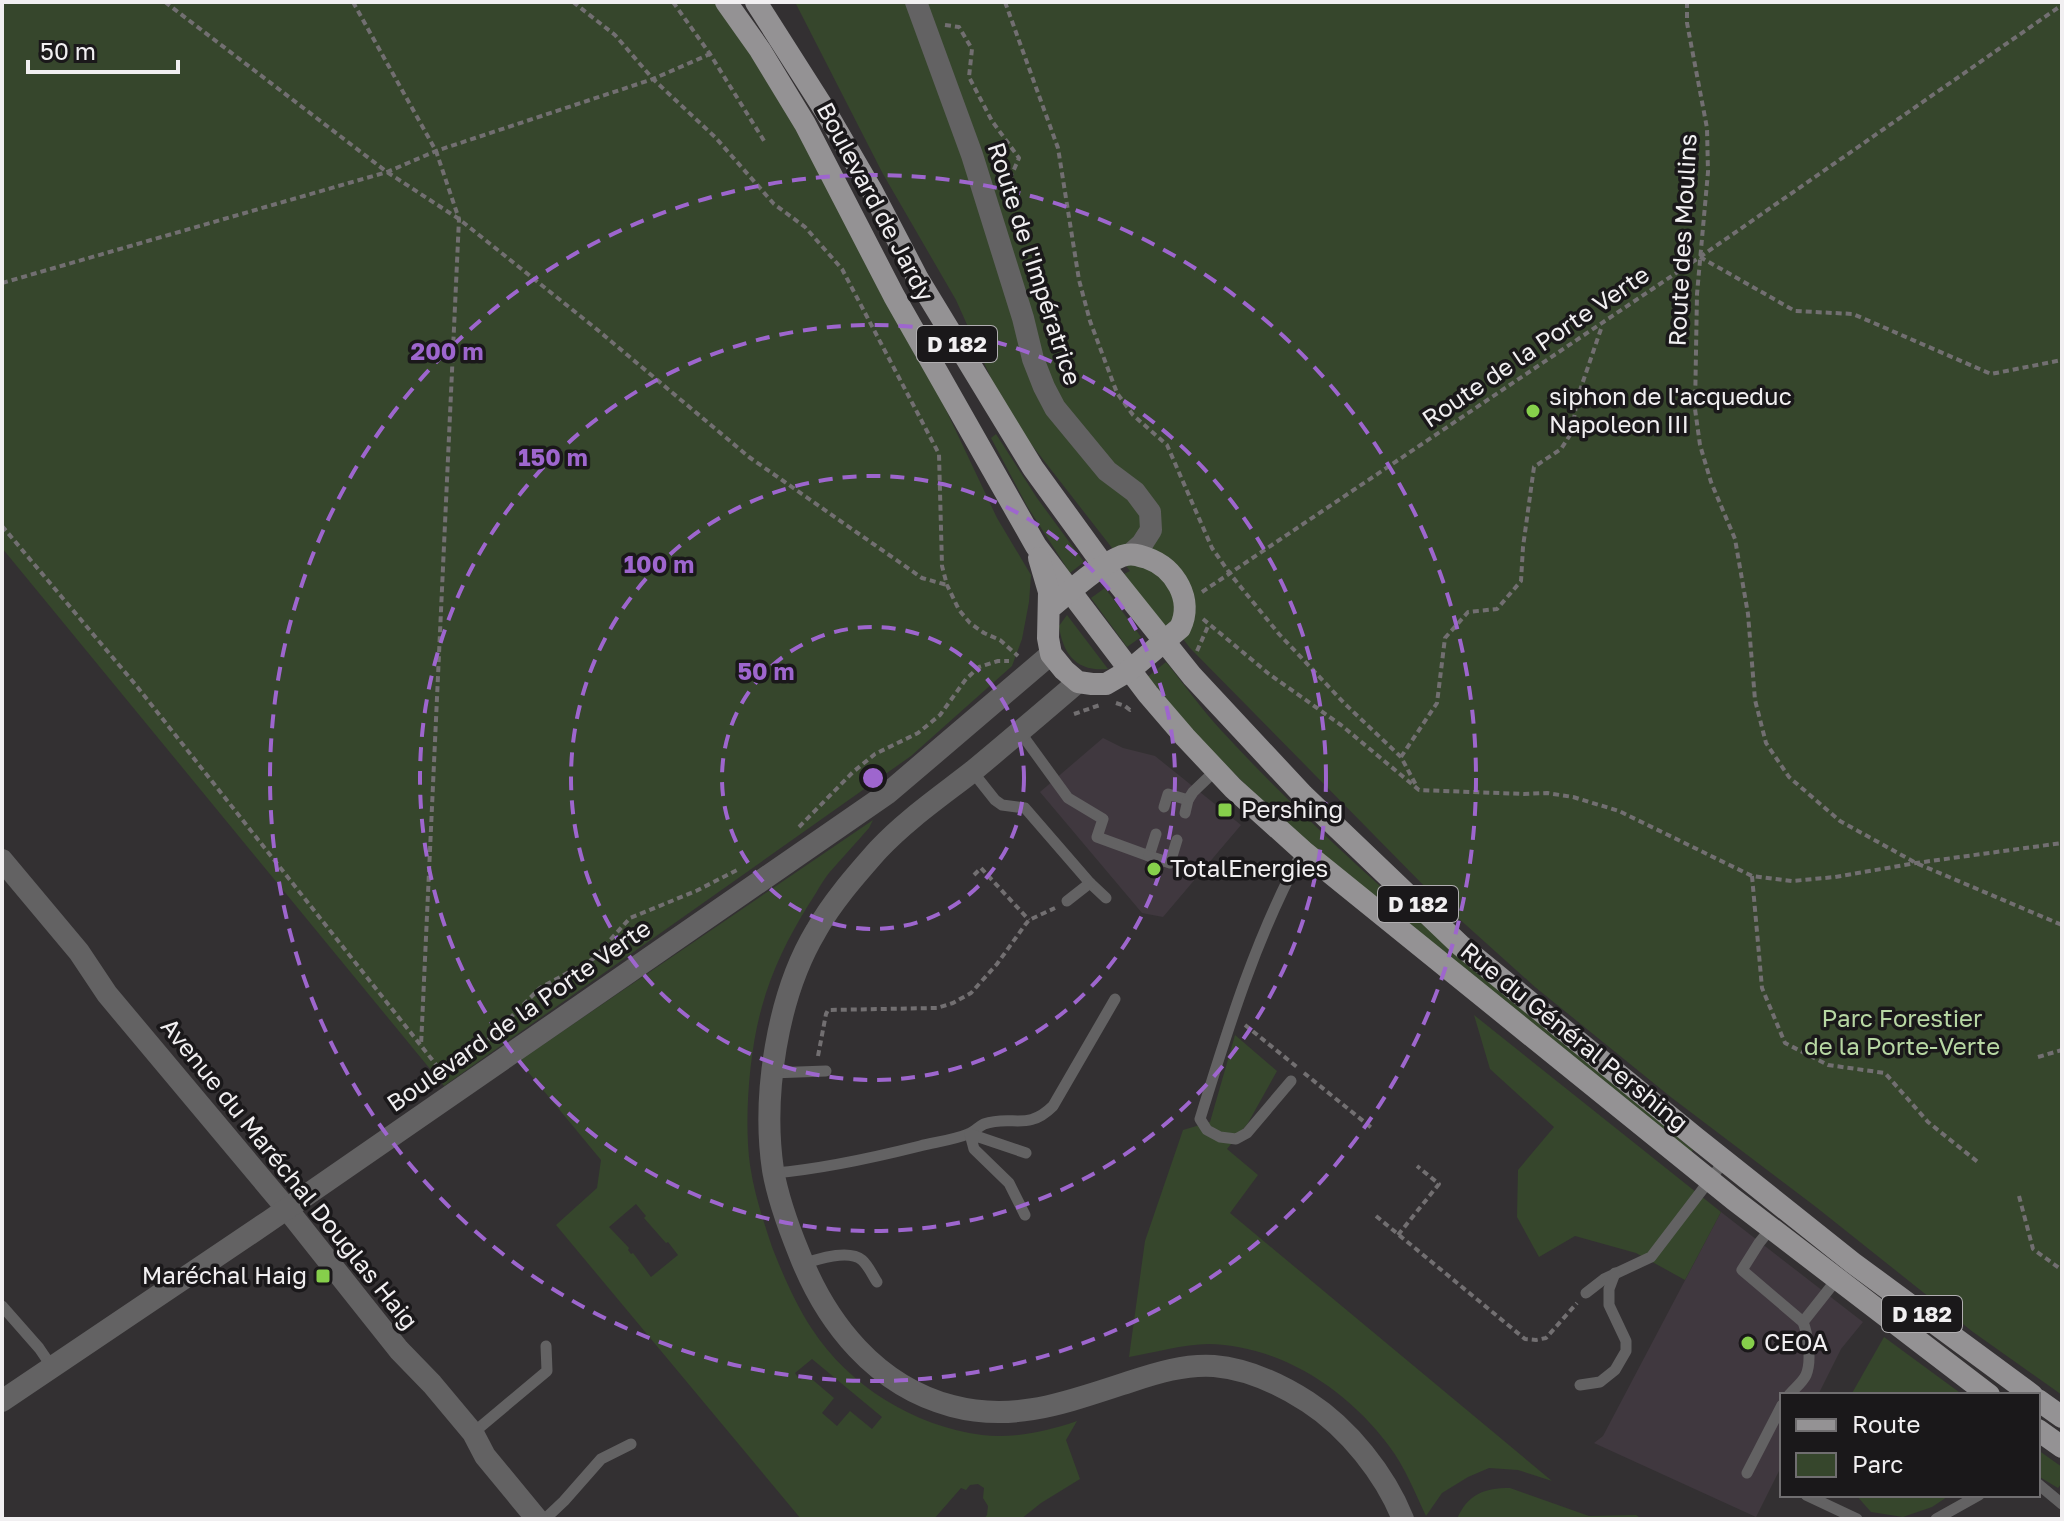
<svg xmlns="http://www.w3.org/2000/svg" width="2064" height="1521" viewBox="0 0 2064 1521" font-family="'Golos Text',sans-serif">
  <style>
    .built { fill: #40383f }
    .green { fill: #36462c; fill-rule: evenodd }
    .lines { fill: none; stroke-linecap: round; stroke-linejoin: round }
    .path { stroke: #726f71; stroke-width: 4; stroke-dasharray: 6 4; stroke-linecap: butt }
    .service { stroke: #636263; stroke-width: 11 }
    .minor { stroke: #636263; stroke-width: 22 }
    .tertiary { stroke: #636263; stroke-width: 22 }
    .primary { stroke: #949294; stroke-width: 22 }
    .ring { fill: none; stroke: #9e66ce; stroke-width: 4; stroke-dasharray: 14 10 }
    .poi-dot { fill: #86cf4b; stroke: #1a181a; stroke-width: 3 }
    .labels { text-anchor: middle; stroke-width: 7; stroke-linejoin: round; paint-order: stroke }
    .shield { fill: #1a181a; stroke: #b0aeb0; stroke-width: 2 }
    .shield-label { font-size: 22px; font-weight: bold; fill: #f1eff1 }
    .street-label { font-size: 24px; fill: #f1eff1; stroke: #1a181a }
    .poi-label { font-size: 24px; fill: #f1eff1; stroke: #1a181a; text-anchor: start }
    .park-label { font-size: 24px; fill: #b7d7a3; stroke: #1a181a }
    .centre { fill: #9e66ce; stroke: #1a181a; stroke-width: 4 }
    .ring-label { font-size: 24px; text-anchor: middle; font-weight: bold; fill: #9e66ce; stroke: #1a181a; stroke-width: 7; stroke-linejoin: round; paint-order: stroke }
  </style>
  <rect width="100%" height="100%" fill="#333032"/>
  <g class="built">
    <polygon points="1103,738 1123,748 1155,756 1241,825 1163,917 1142,913 1040,792"/>
    <polygon points="1721,1212 1863,1322 1841,1349 1818,1395 1782,1395 1782,1465 1756,1517 1594,1443 1603,1436"/>
  </g>
  <g class="green">
    <polygon points="2,2 718,2 755,54 913,340 997,518 1031,575 1029,602 1022,639 1012,666 911,756 444,1086 2,548"/>
    <polygon points="795,2 2062,2 2062,1395 1973,1332 1816,1207 1672,1098 1535,987 1436,898 1190,648 1170,622 1164,627 1124,574 1130,571 1006,412 956,300 883,174"/>
    <polygon points="996,434 1037,498 1084,562 1070,573 1027,506 991,438"/>
    <polygon points="1105,588 1141,637 1127,647 1091,598"/>
    <path d="M1067,615l41,54c-31,3 -45,-14 -49,-43z"/>
    <path d="M1166,662c18,22 34,45 53,66 143,156 312,286 474,422l-5,7 -395,-326 -110,-108 -37,-45z"/>
    <path d="M873,820l-4,8c-13,15 -27,30 -40,45 -8,10 -13,21 -20,31 -22,35 -39,70 -49,110 -11,42 -16,108 -10,151 4,28 13,55 22,82 11,28 23,56 40,82 37,57 102,97 170,106 31,4 66,-4 95,-14l-11,19 14,39 -39,24 -20,16h-37l3,-4 1,-9 -5,-8 1,-10 -6,-4 -8,1 -4,5 -5,-2 -27,31h-133l-245,-294 41,-37 4,-28 -82,-99zM636,1204l10,12 -2,2 22,25 2,-1 10,13 -27,22 -18,-24 -2,1 -3,-4 1,-2 -20,-21zM812,1359l70,58 -10,12 -22,-18 -13,15 -15,-13 12,-15 -27,-23 -7,5 -5,-7z"/>
    <polygon points="1474,1015 1721,1212 1685,1280 1636,1253 1575,1236 1539,1257 1517,1217 1518,1170 1554,1127 1490,1069"/>
    <path d="M1235,1035l42,36 -29,52 -21,26 31,26 -28,38 322,268 -34,-11 -29,-2 -21,9 -26,16 -16,23c-11,-23 -21,-49 -37,-70 -42,-57 -110,-101 -181,-102 -23,0 -56,9 -79,13l16,-116 38,-111 27,-8z"/>
    <polygon points="1884,1337 1963,1395 1851,1395"/>
    <polygon points="2038,1450 2062,1467 2062,1483 2058,1488 2038,1476"/>
    <path d="M1510,1488l79,28 47,-1 6,4h-185c11,-25 27,-31 53,-31z"/>
    <polygon points="1856,1495 1950,1495 1932,1507 1903,1517 1871,1512"/>
  </g>
  <g class="lines">
    <g class="path">
      <polyline points="165,2 387,172 459,219 594,327 749,457 922,578 947,585"/>
      <polyline points="353,2 436,151 459,219 421,1046"/>
      <polyline points="573,2 615,35 653,79 715,137 774,204 805,227 842,269 939,454 942,566 947,585 959,610 970,623 984,633 1000,640 1018,656"/>
      <polyline points="673,2 710,54 766,144"/>
      <polyline points="1005,2 1058,148 1079,280 1090,321 1117,393 1133,415 1167,445 1212,548 1231,575 1279,634 1345,704 1401,757 1417,787"/>
      <polyline points="1687,2 1687,23 1707,128 1708,172 1697,294 1695,409 1700,445 1711,482 1735,539 1748,614 1755,700 1766,743 1789,777 1840,821 1916,863 2062,925"/>
      <polyline points="945,25 959,27 972,49 969,77 992,121 1019,158 1005,190"/>
      <polyline points="1700,257 1795,311 1853,314 1991,374 2062,360"/>
      <polyline points="2,283 387,172 436,151 653,79 710,54"/>
      <polyline points="2,526 135,684 445,1076"/>
      <polyline points="1202,592 1700,257 2062,5"/>
      <polyline points="1203,619 1269,674 1341,725 1419,790 1524,794 1547,793 1573,797 1619,811 1752,876 1792,881 1835,877 1916,863 2062,843"/>
      <polyline points="1197,651 1209,624"/>
      <polyline points="1116,703 1125,706 1130,710 1133,708"/>
      <polyline points="1074,714 1100,705"/>
      <polyline points="1401,757 1437,703 1445,638 1468,612 1497,609 1521,581 1523,547 1534,467 1561,449 1572,432 1577,399 1602,326"/>
      <polyline points="799,827 853,772 875,754 918,733 940,715 966,679 979,667 998,661 1009,661"/>
      <polyline points="974,875 981,868 1029,920"/>
      <polyline points="1752,876 1762,988 1785,1043 1828,1065 1885,1073 1928,1122 1979,1163"/>
      <polyline points="1245,1025 1297,1067"/>
      <polyline points="481,1047 540,988 593,959 630,918 696,891 739,869"/>
      <polyline points="818,1056 826,1014 828,1010 937,1008 953,1003 971,993 997,964 1025,925 1029,920 1055,908"/>
      <polyline points="2038,1057 2062,1050"/>
      <polyline points="1304,1073 1373,1129"/>
      <polyline points="2019,1196 2033,1249 2062,1270"/>
      <polyline points="1376,1216 1525,1339 1536,1340 1546,1338 1577,1303"/>
      <polyline points="1398,1235 1439,1184 1417,1166"/>
    </g>
    <g class="service">
      <polyline points="1020,732 1068,798 1103,819 1097,837 1149,856 1156,834"/>
      <polyline points="972,771 995,800 1002,805 1025,808 1090,883 1106,898"/>
      <polyline points="1164,807 1168,794 1188,800 1193,792 1216,770"/>
      <polyline points="1185,813 1188,800"/>
      <polyline points="1149,856 1170,863 1177,840"/>
      <polyline points="1067,901 1090,883"/>
      <polyline points="771,1073 826,1071"/>
      <path d="M1291,1081l-44,52 -11,6 -16,-2 -13,-7 -7,-11c28,-91 57,-185 103,-268"/>
      <path d="M774,1173c49,-4 98,-15 146,-27 16,-4 33,-6 48,-12 6,-2 10,-7 16,-10 28,-10 43,8 69,-18l62,-107"/>
      <polyline points="1025,1215 1009,1183 974,1149 970,1134 1026,1153"/>
      <path d="M1771,1228l-12,15 -17,27 61,52c5,13 9,39 3,53 -3,7 -12,14 -17,20"/>
      <path d="M803,1264c14,-5 46,-15 59,-4 6,5 11,16 15,22"/>
      <polyline points="1586,1293 1604,1279 1651,1257 1725,1160"/>
      <polyline points="2,1306 39,1348 52,1367"/>
      <polyline points="1803,1322 1837,1279"/>
      <polyline points="1580,1385 1600,1382 1615,1370 1626,1351 1626,1341 1609,1305 1609,1289 1615,1273"/>
      <polyline points="473,1433 547,1371 546,1346"/>
      <polyline points="1747,1473 1782,1405"/>
      <polyline points="2038,1484 2062,1504"/>
      <polyline points="1806,1495 1857,1519"/>
      <polyline points="545,1519 564,1501 601,1459 631,1444"/>
      <polyline points="1936,1519 1979,1495"/>
    </g>
    <polyline class="minor" points="916,2 972,155 1023,318 1033,359 1044,387 1055,408 1107,471 1135,492 1150,512 1151,530 1142,544 1132,553"/>
    <g class="tertiary">
      <path d="M1078,682c-35,30 -70,60 -105,89 -32,25 -67,49 -95,79 -22,25 -46,52 -62,81 -39,65 -54,165 -43,239 5,29 15,56 26,83 27,70 77,133 153,153 64,17 117,-5 177,-24 27,-9 56,-18 85,-16 35,3 66,18 94,36 40,26 77,72 95,117"/>
      <polyline points="2,860 79,952 107,994 287,1209 399,1350 432,1384 473,1433 485,1456 537,1519"/>
      <polyline points="2,1401 269,1221 888,793 1051,654"/>
    </g>
    <g class="primary">
      <polyline points="726,2 760,50 805,124 894,296 1036,546 1148,694 1185,737 1233,788 1303,851 1733,1199 1989,1395"/>
      <polyline points="756,2 826,112 872,191 918,279 1033,468 1104,566 1192,676 1303,795 1460,945 1696,1138 1853,1263 2032,1395"/>
      <path d="M1039,558l10,34 -1,46 3,16 13,16 14,12 14,2h14l24,-14 50,-42c14,-28 -5,-60 -33,-70 -9,-3 -16,-5 -25,-2 -25,10 -51,35 -72,52"/>
      <polyline points="2038,1400 2062,1417"/>
      <polyline points="2038,1430 2062,1447"/>
    </g>
  </g>
  <g class="ring">
    <circle cx="873" cy="778" r="151"/>
    <circle cx="873" cy="778" r="302"/>
    <circle cx="873" cy="778" r="453"/>
    <circle cx="873" cy="778" r="603"/>
  </g>
  <g class="poi-dot">
    <circle cx="1533" cy="411" r="8"/>
    <rect x="1217" y="802" width="16" height="16" rx="4"/>
    <circle cx="1154" cy="869" r="8"/>
    <rect x="315" y="1268" width="16" height="16" rx="4"/>
    <circle cx="1748" cy="1343" r="8"/>
  </g>
  <g class="labels">
    <g class="shield">
      <rect x="917" y="326" width="80" height="36" rx="6"/>
      <rect x="1378" y="886" width="80" height="36" rx="6"/>
      <rect x="1882" y="1296" width="80" height="36" rx="6"/>
    </g>
    <g class="shield-label">
      <text x="957" y="352">D 182</text>
      <text x="1418" y="912">D 182</text>
      <text x="1922" y="1322">D 182</text>
    </g>
    <g class="street-label">
      <text transform="translate(875 202) rotate(62)" y="8">Boulevard de Jardy</text>
      <text transform="translate(1683 240) rotate(-87)" y="8">Route des Moulins</text>
      <text transform="translate(1034 264) rotate(72)" y="8">Route de l'Impératrice</text>
      <text transform="translate(1536 347) rotate(-34)" y="8">Route de la Porte Verte</text>
      <text transform="translate(519 1016) rotate(-35)" y="8">Boulevard de la Porte Verte</text>
      <text transform="translate(1574 1037) rotate(39)" y="8">Rue du Général Pershing</text>
      <text transform="translate(289 1174) rotate(51)" y="8">Avenue du Maréchal Douglas Haig</text>
    </g>
    <g class="poi-label">
      <text x="1549" y="405">siphon de l'acqueduc<tspan x="1549" dy="28">Napoleon III</tspan></text>
      <text x="1241" y="818">Pershing</text>
      <text x="1170" y="877">TotalEnergies</text>
      <text x="307" y="1284" text-anchor="end">Maréchal Haig</text>
      <text x="1764" y="1351">CEOA</text>
    </g>
    <g class="park-label">
      <text x="1902" y="1027">Parc Forestier<tspan x="1902" dy="28">de la Porte-Verte</tspan></text>
    </g>
  </g>
  <circle cx="873" cy="778" r="12" class="centre"/>
  <g class="ring-label">
    <text x="447" y="360">200 m</text>
    <text x="553" y="466">150 m</text>
    <text x="659" y="573">100 m</text>
    <text x="766" y="680">50 m</text>
  </g>
  <rect width="2064" height="1521" fill="none" stroke="#f1eff1" stroke-width="8"/>
  <rect x="1780" y="1393" width="260" height="104" fill="#1a181a" stroke="#706e70" stroke-width="2"/>
  <rect x="1796" y="1419" width="40" height="12" fill="#949294" stroke="#706e70" stroke-width="2"/>
  <text x="1852" y="1433" font-size="24" fill="#f1eff1">Route</text>
  <rect x="1796" y="1453" width="40" height="24" fill="#36462c" stroke="#706e70" stroke-width="2"/>
  <text x="1852" y="1473" font-size="24" fill="#f1eff1">Parc</text>
  <path d="M28 60v12h150v-12" fill="none" stroke="#f1eff1" stroke-width="4"/>
  <text x="40" y="60" font-size="24" fill="#f1eff1" stroke="#1a181a" stroke-width="6" paint-order="stroke">50 m</text>
</svg>
